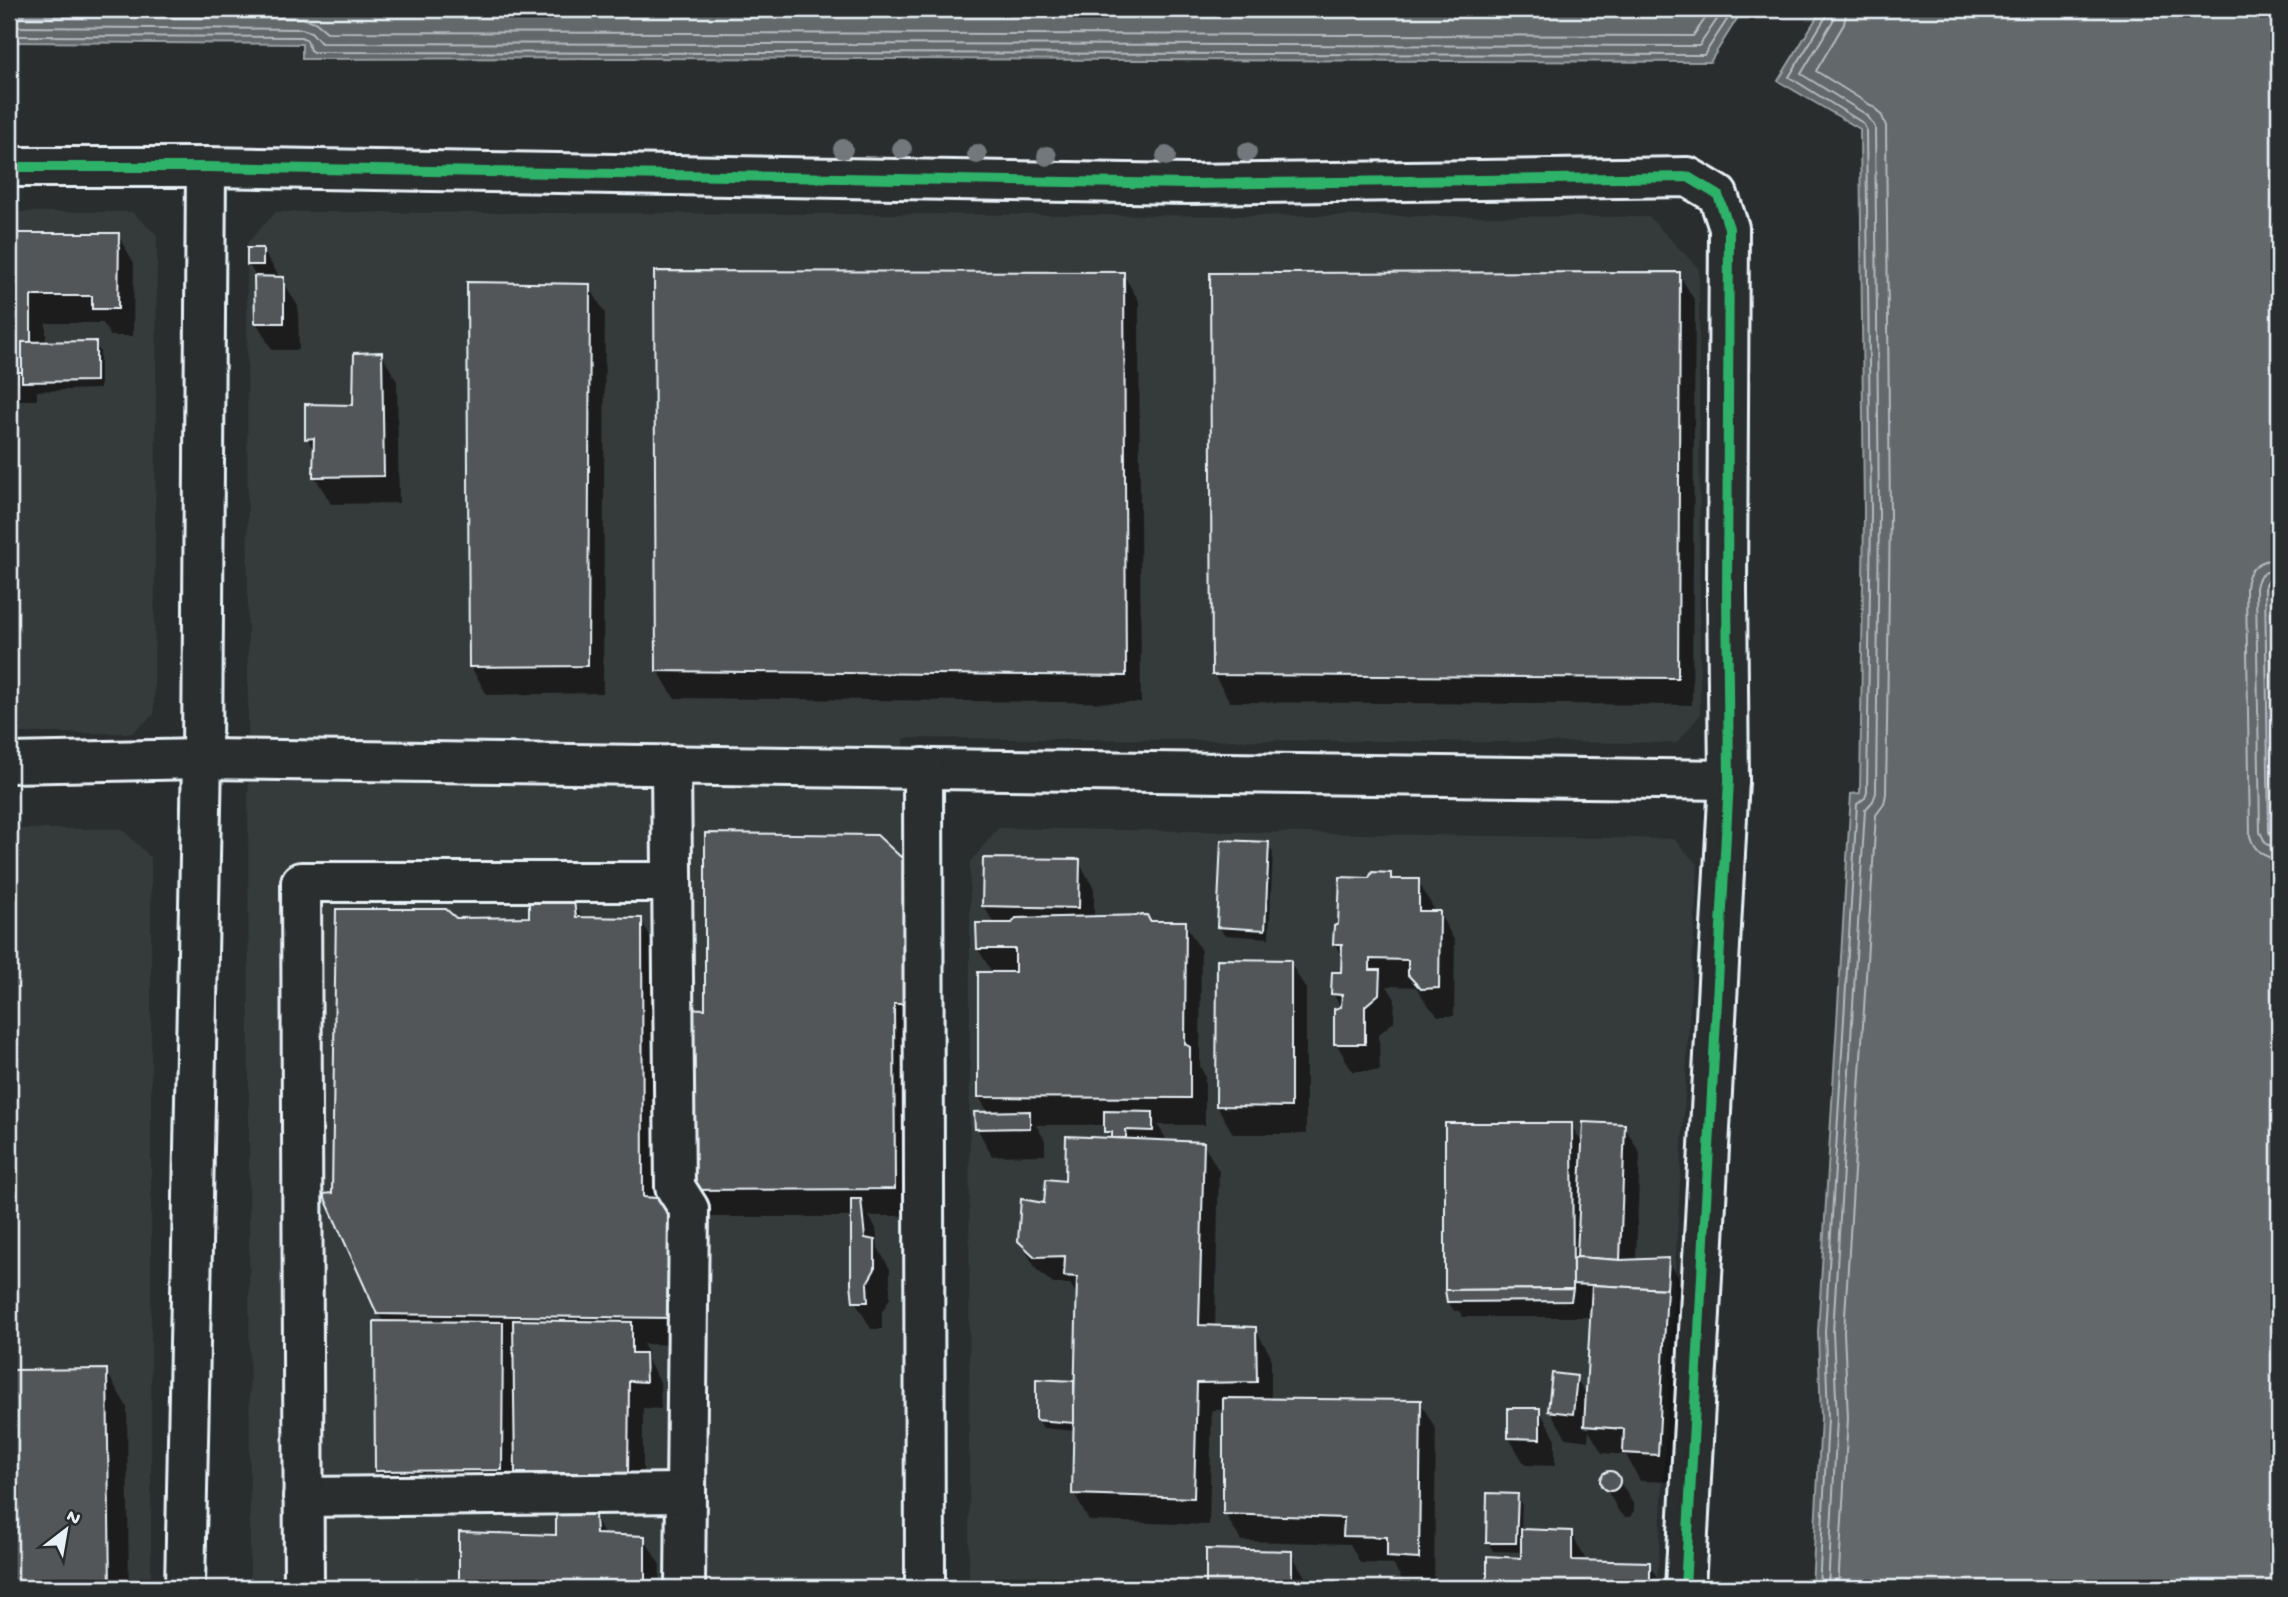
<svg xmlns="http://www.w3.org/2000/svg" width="2288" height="1597" viewBox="0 0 2288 1597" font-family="'Gochi Hand',sans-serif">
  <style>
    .built { fill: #363a3b }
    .water { fill: #63686b; stroke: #989fa3; stroke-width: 2 }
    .shadow { fill: #0007 }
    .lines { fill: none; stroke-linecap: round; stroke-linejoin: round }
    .shore { stroke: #b3bac0; stroke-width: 2 }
    .building { fill: #535759; stroke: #e8f1f8; stroke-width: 2 }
    .minor-casing { stroke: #e8f1f8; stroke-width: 44 }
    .minor { stroke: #2a2d2e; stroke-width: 38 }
    .cycleway-casing { stroke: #2a2d2e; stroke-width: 15 }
    .cycleway { stroke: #2db169; stroke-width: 10 }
    .tree { fill: #73787b }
  </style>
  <rect width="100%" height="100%" fill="#2a2d2e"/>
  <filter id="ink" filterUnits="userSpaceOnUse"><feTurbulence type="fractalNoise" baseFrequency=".0143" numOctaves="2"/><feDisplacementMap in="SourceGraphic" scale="14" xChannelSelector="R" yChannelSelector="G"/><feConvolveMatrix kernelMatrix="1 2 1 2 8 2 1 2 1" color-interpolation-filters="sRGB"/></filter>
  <g filter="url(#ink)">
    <g class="built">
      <polygon points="9,212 132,212 157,235 154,714 132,733 9,733"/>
      <polygon points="276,212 1649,217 1699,269 1700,715 1677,743 904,738 902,1588 250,1588 247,243"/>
      <polygon points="998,828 1674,839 1698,865 1657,1588 969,1588 970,862"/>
      <polygon points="9,829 122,829 151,858 151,1588 9,1588"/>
    </g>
    <g class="water">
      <polygon points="9,9 1743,9 1710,62 620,58 302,59 302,44 9,42"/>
      <polygon points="1822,9 2279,9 2279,585 2272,586 2279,1046 2279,1588 1812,1588 1821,1418 1818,1332 1851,794 1860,793 1864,513 1860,129 1778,81"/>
    </g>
    <g class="shadow">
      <polygon points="9,235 118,235 134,263 133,336 110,336 103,323 46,323 46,343 95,343 100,352 100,389 37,391 37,400 9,400"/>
      <polygon points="262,249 298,306 299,350 272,350 256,322 256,277 249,265"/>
      <polygon points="1123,274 1139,301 1141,703 674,698 658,671"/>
      <polygon points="1679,274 1695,301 1692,705 1230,702 1214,675"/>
      <polygon points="468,284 589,286 605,313 603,693 487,695 471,667"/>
      <polygon points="381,353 397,381 399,503 331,504 315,477 315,452 307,438 355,407"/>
      <polygon points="1268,844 1273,853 1269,938 1224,935 1219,926"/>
      <polygon points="902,860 918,888 910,1216 869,1216 876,1228 878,1248 890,1269 890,1298 882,1312 882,1329 871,1329 855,1301 852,1217 699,1217 683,1190 707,1011"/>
      <polygon points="1079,861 1094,889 1094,918 1185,923 1201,951 1200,1066 1205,1076 1205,1125 1158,1125 1168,1142 1203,1143 1219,1171 1215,1327 1255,1329 1271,1356 1271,1400 1420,1402 1436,1429 1434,1586 1405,1585 1393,1564 1360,1563 1350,1544 1241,1541 1225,1514 1225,1410 1212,1410 1209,1525 1089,1521 1074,1494 1075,1431 1043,1428 1038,1420 1073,1382 1076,1387 1078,1297 1070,1284 1053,1284 1036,1269 1020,1241 1046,1205 1111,1140 1106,1131 1106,1125 1036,1125 1045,1140 1045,1155 992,1156 977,1128 989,1114 979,1097 993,974 978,949 994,924 984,906"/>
      <polygon points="1390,874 1394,880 1418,881 1434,909 1434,913 1439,913 1455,941 1454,1016 1438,1016 1426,1003 1416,987 1387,986 1395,999 1394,1022 1379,1034 1380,1071 1352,1071 1336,1043 1342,1009 1333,994 1343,974 1343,959 1335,944 1340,925 1370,880"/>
      <polygon points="573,902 583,919 641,920 657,947 658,1200 687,1345 643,1344 647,1351 647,1359 660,1382 661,1409 643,1408 643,1501 533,1500 517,1472 517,1497 393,1498 377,1471 384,1323 378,1313 334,1195 455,920 531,918"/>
      <polygon points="1290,962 1306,989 1306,1134 1233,1134 1217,1106"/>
      <polygon points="1571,1125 1584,1146 1624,1126 1640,1153 1636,1261 1668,1260 1684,1287 1673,1482 1640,1481 1626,1455 1602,1453 1589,1431 1588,1441 1566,1438 1550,1411 1576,1378 1588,1397 1593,1312 1588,1312 1588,1317 1463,1317 1459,1311 1454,1311 1448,1302"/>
      <polygon points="106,1371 127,1407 129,1588 9,1588 9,1372"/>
      <polygon points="1539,1410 1555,1437 1555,1466 1525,1465 1509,1438"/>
      <polygon points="1611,1473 1617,1477 1634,1505 1634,1511 1630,1517 1625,1517 1619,1512 1603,1483 1606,1474"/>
      <polygon points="1517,1496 1522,1505 1521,1531 1571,1532 1587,1562 1649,1564 1663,1588 1489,1588 1489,1558 1522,1559 1522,1552 1493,1551 1488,1542"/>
      <polygon points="594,1516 605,1536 644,1538 660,1565 659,1588 460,1588 461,1534 558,1537"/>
      <polygon points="1208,1551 1291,1553 1307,1580 1307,1588 1208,1588"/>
    </g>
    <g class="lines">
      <g class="shore">
        <polyline points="9,16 302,18 315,22 327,32 1693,36 1712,9"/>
        <polyline points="9,27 302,29 311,32 321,43 1699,46 1724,9"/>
        <polyline points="9,36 301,37 307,40 310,50 313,52 1704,55 1734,9"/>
        <path d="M2279,559c-19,0 -32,9 -33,29l4,248c4,15 14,22 29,23"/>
        <path d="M2279,570c-13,0 -21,4 -23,18l4,244 6,12 13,5"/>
        <polyline points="2279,579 2269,580 2265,587 2269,832 2272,838 2279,840"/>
        <polyline points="1819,1588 1828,1418 1825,1332 1857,804 1865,798 1867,792 1871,513 1866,129 1863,123 1789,77 1827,15 1828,9"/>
        <polyline points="1828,1588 1837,1418 1833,1332 1865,810 1873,801 1876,793 1879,513 1875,127 1867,115 1801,74 1834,19 1836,9"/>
        <polyline points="1838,1588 1848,1418 1844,1332 1876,815 1884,804 1886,794 1890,513 1886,126 1882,116 1875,108 1816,71 1844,24 1847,9"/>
      </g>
    </g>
    <g class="building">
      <polygon points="9,233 119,233 118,309 92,309 92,296 31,296 31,342 22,342 22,372 9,372"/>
      <rect x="247" y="248" width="16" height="17"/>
      <polygon points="654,271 1124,272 1126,676 656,671"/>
      <polygon points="1680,272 1678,678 1212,675 1210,273"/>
      <polygon points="254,276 284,277 284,323 255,323"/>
      <polygon points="467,282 590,284 588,666 469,667"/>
      <polygon points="96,341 96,381 22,382 22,342"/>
      <polygon points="382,352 384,476 313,477 314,438 305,439 305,404 353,405 354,353"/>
      <polygon points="705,833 877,835 903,859 903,1004 894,1004 895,1189 681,1190 682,1008 705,1009"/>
      <polygon points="1221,840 1269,842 1265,930 1217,927"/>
      <polygon points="983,858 1080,859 1079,908 982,906"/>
      <polygon points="1372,872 1391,873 1391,879 1419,879 1419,911 1440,911 1439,988 1421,989 1408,975 1408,960 1370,959 1370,970 1380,970 1379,994 1365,1006 1365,1044 1334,1044 1334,1009 1341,1007 1342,995 1331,994 1332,972 1341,972 1342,944 1333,944 1334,926 1338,924 1340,877 1369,878"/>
      <polygon points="529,900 574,900 576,917 642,918 643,1197 671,1199 672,1318 377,1314 323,1194 332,1193 336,909 446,909 456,918 529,917"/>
      <polygon points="1147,915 1150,921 1186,921 1185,1044 1190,1047 1190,1098 978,1097 978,972 1015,972 1015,949 977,949 976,923 1012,923 1016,918"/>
      <polygon points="1217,959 1291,960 1291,1107 1216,1106"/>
      <polygon points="1030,1111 1030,1128 975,1129 974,1112"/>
      <polygon points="1104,1111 1153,1112 1153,1131 1126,1130 1126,1138 1112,1138 1112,1132 1104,1132"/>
      <polygon points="1583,1122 1625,1124 1620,1260 1577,1257"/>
      <polygon points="1445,1123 1572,1123 1573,1289 1445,1290"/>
      <polygon points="1066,1136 1204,1142 1199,1325 1256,1327 1257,1382 1197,1383 1194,1498 1072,1494 1077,1277 1064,1276 1065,1256 1035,1257 1018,1241 1021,1199 1044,1203 1046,1179 1065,1181"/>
      <polygon points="851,1199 861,1199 865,1238 875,1240 875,1269 867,1283 868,1302 853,1302 851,1283"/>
      <polygon points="1577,1257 1620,1260 1669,1258 1667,1289 1573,1284 1573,1259"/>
      <polygon points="1592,1285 1667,1289 1658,1455 1623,1453 1624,1429 1584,1426"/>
      <polygon points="1573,1289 1571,1301 1447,1302 1445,1290"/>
      <polygon points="513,1320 632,1322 632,1353 645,1353 646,1382 629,1381 628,1473 515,1473"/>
      <polygon points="374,1321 503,1322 502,1470 375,1471"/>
      <polygon points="107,1369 110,1588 9,1588 9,1370"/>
      <polygon points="1552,1373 1577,1376 1573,1414 1548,1411"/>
      <polygon points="1036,1379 1074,1381 1074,1423 1036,1420"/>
      <polygon points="1223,1398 1421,1400 1419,1559 1387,1557 1387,1537 1343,1536 1344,1518 1223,1514"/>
      <polygon points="1508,1408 1540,1408 1540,1439 1508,1438"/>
      <circle cx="1610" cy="1481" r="10"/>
      <polygon points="1487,1493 1518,1494 1516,1543 1486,1543"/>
      <polygon points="556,1513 595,1515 596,1534 645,1536 645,1588 459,1588 459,1532 556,1535"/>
      <polygon points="1521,1529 1572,1531 1572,1560 1650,1562 1650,1588 1487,1588 1487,1556 1521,1558"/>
      <polygon points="1206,1549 1292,1551 1292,1588 1206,1588"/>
    </g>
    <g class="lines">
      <g class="minor-casing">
        <g id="minor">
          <polyline points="9,167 206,167 1188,184 1688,177 1718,195 1729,228 1727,591 1729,780 1685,1588"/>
          <polyline points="9,763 202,759 1729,780"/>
          <polyline points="671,765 675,1187 689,1209 685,1588"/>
          <polyline points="923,768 925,1588"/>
          <polyline points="303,1497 686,1493"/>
          <polyline points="185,1588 202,759 206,167"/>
          <polyline points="304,1588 301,882 672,882"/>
        </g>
      </g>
      <use href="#minor" class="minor"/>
      <g class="cycleway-casing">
        <polyline id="cycleway" points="9,167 206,167 1188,184 1688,177 1718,195 1729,228 1727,591 1729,780 1685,1588"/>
      </g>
      <use href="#cycleway" class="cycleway"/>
    </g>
    <g class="tree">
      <circle cx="843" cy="149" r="10"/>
      <circle cx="902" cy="149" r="10"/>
      <circle cx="1247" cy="152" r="10"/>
      <circle cx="977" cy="154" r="10"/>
      <circle cx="1047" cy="156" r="10"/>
      <circle cx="1166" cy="156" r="10"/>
    </g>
  </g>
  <rect width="2288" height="1597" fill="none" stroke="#2a2d2e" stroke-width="35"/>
  <rect x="18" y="18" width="2253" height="1562" fill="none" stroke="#e8f1f8" stroke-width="2.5" filter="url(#ink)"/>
  <g transform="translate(66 1530) rotate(31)" stroke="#2a2d2e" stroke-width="5" paint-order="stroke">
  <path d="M0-5L12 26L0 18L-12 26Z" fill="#e8f1f8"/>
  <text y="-10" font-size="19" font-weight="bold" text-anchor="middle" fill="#e8f1f8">N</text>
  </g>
</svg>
